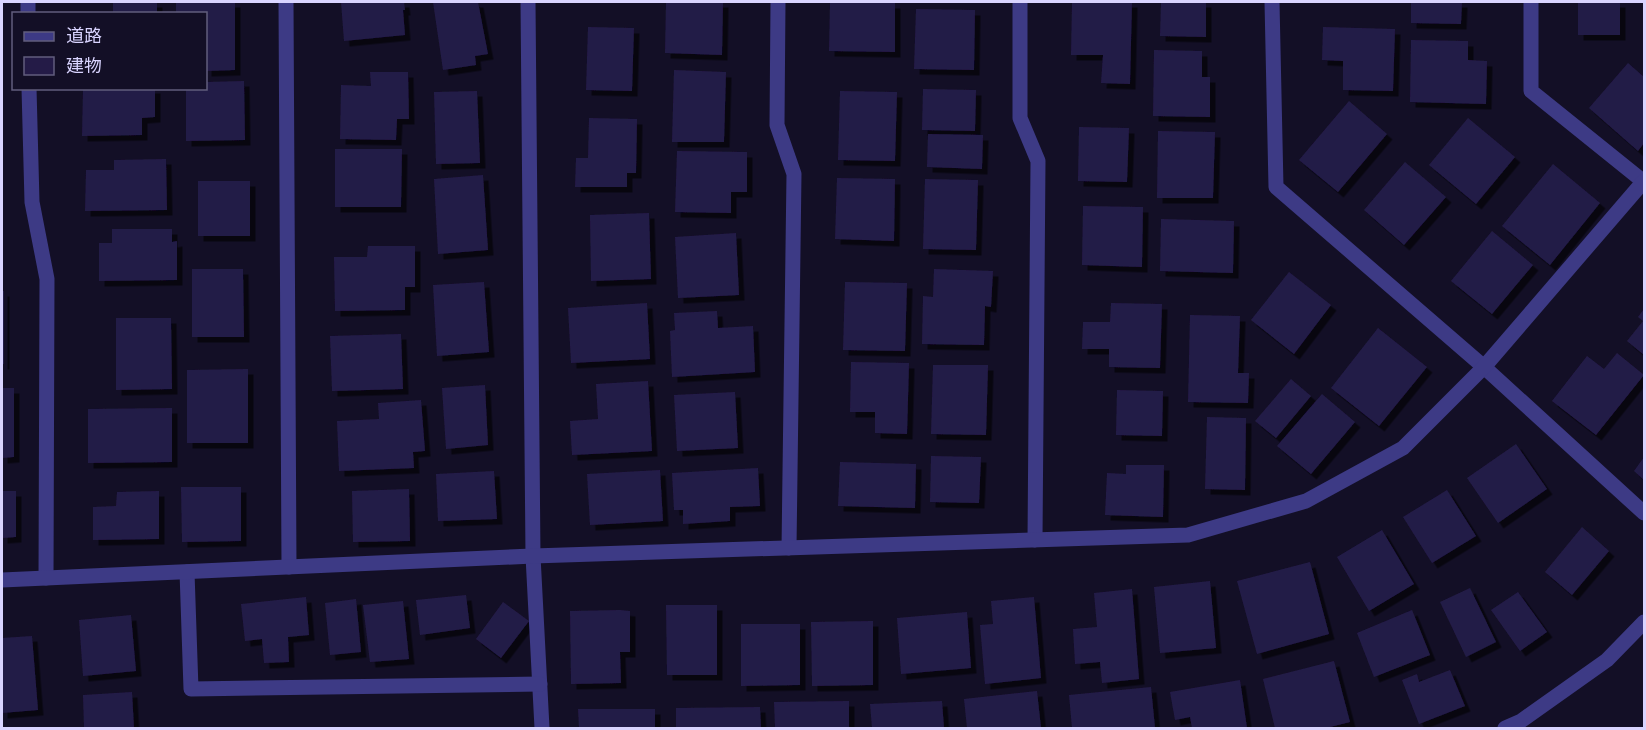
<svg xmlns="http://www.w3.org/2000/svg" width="1646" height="730" viewBox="0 0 1646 730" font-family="'PT Sans','Noto Sans JP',sans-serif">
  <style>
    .building { fill: #241b47; filter: url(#shadow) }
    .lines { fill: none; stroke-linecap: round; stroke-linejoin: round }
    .minor { stroke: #3d3a85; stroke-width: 15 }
  </style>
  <defs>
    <filter id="shadow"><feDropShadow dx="5.5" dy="5.5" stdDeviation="0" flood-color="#0009"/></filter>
  </defs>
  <rect width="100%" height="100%" fill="#130f26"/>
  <g class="building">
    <rect x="113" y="2" width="44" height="12"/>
    <polygon points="176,2 235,2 235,70 206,71 206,14 176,14"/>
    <polygon points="341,2 404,2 405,10 403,10 405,35 344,41"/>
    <polygon points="433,2 478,2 488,54 475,56 476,65 443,70"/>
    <polygon points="666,2 723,2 722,55 665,53"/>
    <polygon points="830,2 895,3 895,52 829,51"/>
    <polygon points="1072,2 1132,2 1130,84 1101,83 1103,55 1071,55"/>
    <polygon points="1161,2 1206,2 1206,37 1160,36"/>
    <polygon points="1411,2 1462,2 1461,24 1411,23"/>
    <rect x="1578" y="2" width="42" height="33"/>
    <polygon points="916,9 975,10 974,70 914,69"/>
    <polygon points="588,27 634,28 632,91 586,90"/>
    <polygon points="1323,27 1395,29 1393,91 1343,90 1343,61 1322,60"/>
    <polygon points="1411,40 1468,41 1468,60 1487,61 1486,104 1410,102"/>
    <polygon points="1154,50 1202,51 1202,77 1210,77 1210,117 1153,116"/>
    <polygon points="1628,63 1644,77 1644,143 1638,151 1589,108"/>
    <polygon points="674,70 726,72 724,142 672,142"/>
    <polygon points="370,72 408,72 409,119 397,119 396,140 340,139 341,85 371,86"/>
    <polygon points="244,81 245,140 186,141 186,88 206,88 206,82"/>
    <polygon points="122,88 155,88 155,117 142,118 142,135 82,136 83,89"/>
    <polygon points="923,89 976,90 975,131 922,130"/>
    <polygon points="477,91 480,163 436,164 434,92"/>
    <polygon points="840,91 897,92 895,161 838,160"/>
    <polygon points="1349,101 1387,134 1338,192 1299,160"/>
    <polygon points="589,118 637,119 636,173 627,173 627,187 575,187 576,158 588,158"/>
    <polygon points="1468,118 1515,157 1476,204 1429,165"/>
    <polygon points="1079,127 1129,128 1127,182 1078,181"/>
    <polygon points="1158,131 1215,132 1213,198 1157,198"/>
    <polygon points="928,134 983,135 982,169 927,167"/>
    <polygon points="335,149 402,149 401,207 335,207"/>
    <polygon points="677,151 747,152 747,192 731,192 731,213 675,212"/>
    <polygon points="166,159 167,210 85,211 86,170 114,170 114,160"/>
    <polygon points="1405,162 1446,197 1404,245 1364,210"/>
    <polygon points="1553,164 1600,203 1550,265 1502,226"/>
    <polygon points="483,175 488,250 438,254 434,179"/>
    <polygon points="837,178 895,179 894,241 835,239"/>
    <polygon points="925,179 978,180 976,250 923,249"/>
    <rect x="198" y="181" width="52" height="55"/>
    <polygon points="1083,206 1143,207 1142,267 1082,265"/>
    <polygon points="649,213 651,279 591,281 590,215"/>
    <polygon points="1161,219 1234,221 1233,273 1160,271"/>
    <polygon points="112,229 172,229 172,242 177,241 177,280 99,281 99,243 112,243"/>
    <polygon points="1492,231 1533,265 1492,314 1451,281"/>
    <polygon points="736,233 739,295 678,298 675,237"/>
    <polygon points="368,246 415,246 415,287 405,287 405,310 335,311 334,257 367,257"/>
    <polygon points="192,269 243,269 244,337 192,337"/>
    <polygon points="934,269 993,271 991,307 985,306 984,345 922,344 923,296 933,297"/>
    <polygon points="1289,272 1331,305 1294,354 1251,320"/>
    <polygon points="484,282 489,352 437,356 433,285"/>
    <polygon points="845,282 907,283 905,351 843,350"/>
    <rect x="2" y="291" width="2" height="73"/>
    <polygon points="647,303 650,359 571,363 568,308"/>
    <polygon points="1111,303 1162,304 1160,368 1109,367 1109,349 1082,349 1083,322 1110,322"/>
    <polygon points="1644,309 1644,355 1627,341 1643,321 1638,317"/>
    <polygon points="717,311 718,328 753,326 755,372 672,377 670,331 675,330 674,313"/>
    <polygon points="1190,315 1240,316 1238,373 1249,373 1248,403 1188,402"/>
    <polygon points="116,318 171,318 172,389 116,390"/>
    <polygon points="1378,328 1427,367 1379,426 1331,388"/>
    <polygon points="401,334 403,389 332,391 330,336"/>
    <polygon points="1617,353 1644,375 1596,435 1552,401 1587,356 1604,369"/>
    <polygon points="851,362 909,363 907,434 875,433 875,412 850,412"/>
    <polygon points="933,365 988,365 986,435 931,434"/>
    <polygon points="248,369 248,443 187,443 187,370"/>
    <polygon points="1291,379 1311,396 1276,438 1255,421"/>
    <polygon points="648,381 652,451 572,455 570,421 598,419 596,384"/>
    <polygon points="485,385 488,445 446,449 442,388"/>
    <polygon points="2,388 14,388 14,457 2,458"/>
    <polygon points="1117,390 1163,391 1162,436 1116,435"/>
    <polygon points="735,392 738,448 677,451 674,395"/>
    <polygon points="1322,394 1355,422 1311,474 1277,446"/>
    <polygon points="421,400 425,451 413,452 414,468 339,471 337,421 379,419 378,403"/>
    <polygon points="172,408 172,462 88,463 88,409"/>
    <polygon points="1207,417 1246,418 1245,490 1205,489"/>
    <polygon points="1516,444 1547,489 1498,523 1467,478"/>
    <polygon points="931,456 981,457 979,503 930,502"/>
    <polygon points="1644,457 1644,480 1634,471"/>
    <polygon points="840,462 916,464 915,508 838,506"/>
    <polygon points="1126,465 1164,465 1163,517 1105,515 1107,473 1126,474"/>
    <polygon points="758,468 760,506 730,507 730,521 683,524 683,510 674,510 672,473"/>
    <polygon points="660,470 663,521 590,525 587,474"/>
    <polygon points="494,471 497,519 438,521 436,474"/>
    <polygon points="181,487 241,487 241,541 182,542"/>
    <polygon points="409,489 410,541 353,542 352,491"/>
    <polygon points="1447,490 1476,536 1432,563 1403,517"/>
    <polygon points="2,491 16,491 16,537 2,538"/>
    <polygon points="159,491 159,539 93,540 93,507 116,506 117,492"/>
    <polygon points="1582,527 1609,551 1572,595 1545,572"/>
    <polygon points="1382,530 1414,584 1369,611 1337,557"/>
    <polygon points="1310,562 1329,634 1257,654 1237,581"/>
    <polygon points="1210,581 1216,648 1160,653 1154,587"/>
    <polygon points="1470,588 1496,642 1466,657 1440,602"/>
    <polygon points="1132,589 1139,679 1102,683 1100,662 1075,664 1073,629 1097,627 1094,593"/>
    <polygon points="1518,592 1547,632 1520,651 1491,610"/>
    <polygon points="466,595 470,628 420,635 416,600"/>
    <polygon points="306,597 309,635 288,637 289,662 264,663 262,639 245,641 241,604"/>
    <polygon points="1034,597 1041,678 985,684 980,625 993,624 991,601"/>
    <polygon points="356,599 361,652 330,655 325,603"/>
    <polygon points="403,601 409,659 370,662 363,605"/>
    <polygon points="503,602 529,621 501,658 476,639"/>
    <polygon points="666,605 717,605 717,675 667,675"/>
    <polygon points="620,610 630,611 630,652 620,652 621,683 571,684 570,611"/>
    <polygon points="1412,610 1430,655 1374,677 1357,633"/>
    <polygon points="967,612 971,668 901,674 897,618"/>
    <polygon points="131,615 136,671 83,676 79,620"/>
    <polygon points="873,621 873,685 812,686 811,622"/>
    <polygon points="741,624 800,624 800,685 741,686"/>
    <polygon points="32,636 38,710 2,713 2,638"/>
    <polygon points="1334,661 1350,722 1326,728 1275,728 1263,679"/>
    <polygon points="1450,670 1465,706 1419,724 1402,680 1417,674 1419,682"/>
    <polygon points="1240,680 1247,728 1192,728 1190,717 1175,720 1170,692"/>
    <polygon points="1151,687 1155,728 1072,728 1069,695"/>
    <polygon points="1037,691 1041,728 967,728 964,699"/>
    <polygon points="132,692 134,728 84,728 83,695"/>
    <polygon points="849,701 849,728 775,728 774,702"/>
    <polygon points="942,701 944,728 872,728 870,704"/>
    <polygon points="760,707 761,728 676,728 676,708"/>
    <polygon points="578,709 655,709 655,728 579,728"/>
  </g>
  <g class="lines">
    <g class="minor">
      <polyline points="28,2 28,14"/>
      <polyline points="286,2 289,567"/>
      <polyline points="528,2 533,556 542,728"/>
      <polyline points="778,2 777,125 794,174 789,548"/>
      <polyline points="1020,2 1020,118 1038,161 1035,540"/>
      <polyline points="1272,2 1276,187 1484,367 1644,513"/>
      <polyline points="1531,2 1531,91 1644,182"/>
      <polyline points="29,88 32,202 47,279 46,578"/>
      <polyline points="187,572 191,689 540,684"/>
      <polyline points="2,580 533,556 1188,535 1306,501 1403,448 1484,367 1644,181"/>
      <polyline points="1505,728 1521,721 1607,660 1644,622"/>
    </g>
  </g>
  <rect width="1646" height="730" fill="none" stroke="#d9d4ff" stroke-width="6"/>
  <rect x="12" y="12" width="195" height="78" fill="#130f26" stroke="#625e7d" stroke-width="1.5"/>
  <rect x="24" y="32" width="30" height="9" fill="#3d3a85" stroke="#625e7d" stroke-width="1.5"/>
  <text x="66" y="42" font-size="18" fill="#d9d4ff">道路</text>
  <rect x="24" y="57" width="30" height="18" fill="#241b47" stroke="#625e7d" stroke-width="1.5"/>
  <text x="66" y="72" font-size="18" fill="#d9d4ff">建物</text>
</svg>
